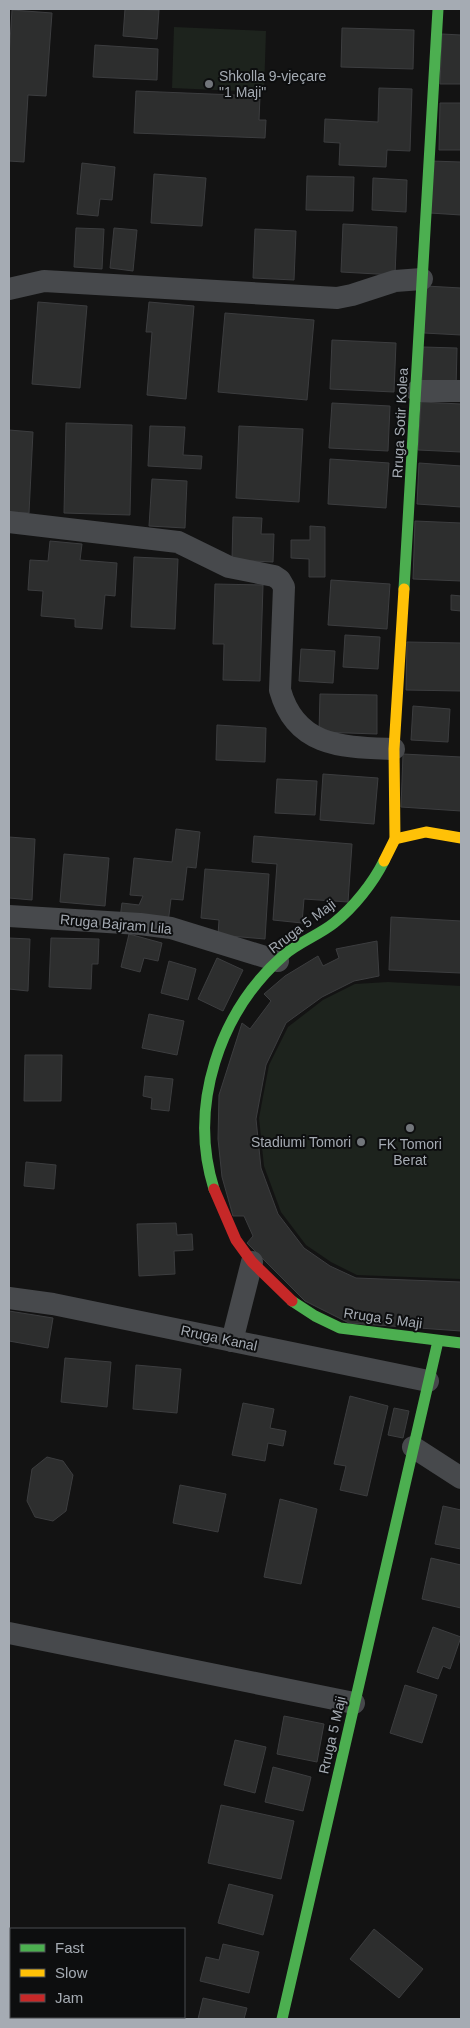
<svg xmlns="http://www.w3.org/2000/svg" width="470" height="2028" viewBox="0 0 470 2028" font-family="Arial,sans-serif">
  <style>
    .green { fill: #1d231d }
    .building { fill: #2d2e2e; stroke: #3c3d3f }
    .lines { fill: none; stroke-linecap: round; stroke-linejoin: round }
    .street { stroke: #47494c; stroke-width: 22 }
    .fast { stroke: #4caf50; stroke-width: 11 }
    .slow { stroke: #ffc107; stroke-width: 11 }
    .jam { stroke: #c62828; stroke-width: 11 }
    .poi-dot { fill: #72767b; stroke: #0d0e0f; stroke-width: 2 }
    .labels { text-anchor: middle; stroke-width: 4; stroke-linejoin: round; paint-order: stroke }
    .poi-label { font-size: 14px; fill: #a5abb3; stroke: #0d0e0f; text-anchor: start }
    .street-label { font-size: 14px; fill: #a5abb3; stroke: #0d0e0f }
  </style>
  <rect width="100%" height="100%" fill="#131313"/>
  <g class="green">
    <polygon points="174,27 266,31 264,92 172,88"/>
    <polygon points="388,982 461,986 461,1279 357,1275 331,1262 306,1245 281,1212 264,1166 259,1118 269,1065 288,1027 323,1000 355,984"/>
  </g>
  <g class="building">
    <polygon points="125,9 159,10 157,39 123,36"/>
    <polygon points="12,10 52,13 46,96 28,95 24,162 9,161 9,57"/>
    <polygon points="342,28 414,30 413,69 341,67"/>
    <polygon points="442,34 461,35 461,84 440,84"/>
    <polygon points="95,45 158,49 157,80 93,77"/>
    <polygon points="379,88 412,89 410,151 387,150 386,167 339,165 340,143 324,142 325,119 378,122"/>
    <polygon points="136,91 260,96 259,120 266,120 265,138 134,133"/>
    <polygon points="440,103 461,103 461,150 439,150"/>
    <polygon points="431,161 461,162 461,215 430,213"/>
    <polygon points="82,163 115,167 112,200 100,199 98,216 77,214"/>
    <polygon points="154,174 206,178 202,226 151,223"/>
    <polygon points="307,176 354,177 353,211 306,210"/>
    <polygon points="373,178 407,180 406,212 372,210"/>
    <polygon points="343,224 397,227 395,275 341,272"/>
    <polygon points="76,228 104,229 102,269 74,267"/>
    <polygon points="114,228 137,230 133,271 110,268"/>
    <polygon points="255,229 296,231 294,280 253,278"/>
    <polygon points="426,286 461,288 461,335 424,333"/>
    <polygon points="38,302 87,306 80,388 32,384"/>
    <polygon points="149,302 194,306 186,399 147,395 152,332 146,332"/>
    <polygon points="225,313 314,320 307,400 218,392"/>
    <polygon points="332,340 396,343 394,392 330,389"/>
    <polygon points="423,347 457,348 456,389 422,387"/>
    <polygon points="421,402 461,404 461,452 418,450"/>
    <polygon points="332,403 390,406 388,451 329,448"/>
    <polygon points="66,423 132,425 130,515 64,513"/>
    <polygon points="150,426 185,427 183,455 202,456 201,469 148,466"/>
    <polygon points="239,426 303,429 299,502 236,498"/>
    <polygon points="9,430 33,432 29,513 9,512"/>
    <polygon points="330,459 389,463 386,508 328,504"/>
    <polygon points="419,463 461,466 461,507 417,504"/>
    <polygon points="152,479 187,481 185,528 149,526"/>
    <polygon points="233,517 262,518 261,534 274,534 273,562 232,560"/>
    <polygon points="415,521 461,523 461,581 413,579"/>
    <polygon points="310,526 325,527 325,577 309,577 309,559 291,558 291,540 310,540"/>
    <polygon points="50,541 82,544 80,560 117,563 115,596 105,595 102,629 75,627 75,619 41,616 43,591 28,590 30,560 48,561"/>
    <polygon points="134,557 178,559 175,629 131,627"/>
    <polygon points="331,580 390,584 387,629 328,625"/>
    <polygon points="215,584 263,585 260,681 223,680 224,644 213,644"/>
    <polygon points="451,595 461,596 461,611 451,610"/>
    <polygon points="345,635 380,637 378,669 343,667"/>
    <polygon points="407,642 461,643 461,691 406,690"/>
    <polygon points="301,649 335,651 333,683 299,681"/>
    <polygon points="320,694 377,695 377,734 319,732"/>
    <polygon points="413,706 450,709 448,742 411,740"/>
    <polygon points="217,725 266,728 265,762 216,760"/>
    <polygon points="403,754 461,757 461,811 401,807"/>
    <polygon points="323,774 378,778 374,824 320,820"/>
    <polygon points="277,779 317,781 315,815 275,813"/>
    <polygon points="176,829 200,832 196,868 187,867 183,900 171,899 168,923 120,918 122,903 139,905 143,896 130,895 134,858 172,862"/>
    <polygon points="254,836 352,844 348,902 304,899 302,923 273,920 277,864 252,862"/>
    <polygon points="9,837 35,839 32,900 9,898"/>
    <polygon points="64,854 109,858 105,906 60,902"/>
    <polygon points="205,869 269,874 265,939 218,935 219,920 201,918"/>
    <polygon points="391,917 461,921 461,973 389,970"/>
    <polygon points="129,934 162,943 158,961 144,958 140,972 121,967"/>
    <polygon points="9,938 30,939 28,991 9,989"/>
    <polygon points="51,938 99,939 98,964 92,964 91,989 49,987"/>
    <polygon points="377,941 379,976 354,981 322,997 286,1023 266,1065 256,1119 261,1168 278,1214 304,1248 330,1266 356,1278 461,1282 461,1331 349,1323 305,1301 247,1243 253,1236 244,1216 233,1216 222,1177 218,1139 219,1095 242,1023 250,1029 271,1001 264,994 285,976 318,956 323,966 339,958 336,949"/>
    <polygon points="217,958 243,970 223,1011 198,999"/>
    <polygon points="169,961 196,969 188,1000 161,993"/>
    <polygon points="149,1014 184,1021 177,1055 142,1048"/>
    <polygon points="25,1055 62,1055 61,1101 24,1101"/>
    <polygon points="145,1076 173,1079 169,1111 151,1109 152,1098 143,1096"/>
    <polygon points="26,1162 56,1165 54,1189 24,1186"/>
    <polygon points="176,1223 177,1235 192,1234 193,1250 174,1251 175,1274 139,1276 137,1224"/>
    <polygon points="9,1311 53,1318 48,1348 9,1341"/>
    <polygon points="65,1358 111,1362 107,1407 61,1402"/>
    <polygon points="136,1365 181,1369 177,1413 133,1409"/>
    <polygon points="350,1396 388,1406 367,1496 340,1490 346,1466 334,1464"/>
    <polygon points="243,1403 274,1409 270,1428 286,1431 283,1446 268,1443 265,1461 232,1455"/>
    <polygon points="394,1408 409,1411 403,1438 388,1435"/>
    <polygon points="47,1457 63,1461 73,1475 66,1511 53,1521 35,1517 27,1501 32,1469"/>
    <polygon points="180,1485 226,1494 218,1532 173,1523"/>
    <polygon points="280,1499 317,1509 301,1584 264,1577"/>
    <polygon points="443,1506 461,1510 461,1549 435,1544"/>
    <polygon points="431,1558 461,1565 461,1608 422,1599"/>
    <polygon points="433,1627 461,1637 450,1669 443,1666 438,1679 417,1672"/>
    <polygon points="405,1685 437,1695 422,1743 390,1733"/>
    <polygon points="284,1716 324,1724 317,1762 277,1754"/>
    <polygon points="235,1740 266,1747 255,1793 224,1785"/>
    <polygon points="273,1767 311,1777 303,1811 265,1802"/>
    <polygon points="221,1805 294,1821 281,1879 208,1863"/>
    <polygon points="229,1884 273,1895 263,1935 218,1923"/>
    <polygon points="374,1929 423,1969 399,1998 350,1959"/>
    <polygon points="223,1944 259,1952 249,1993 200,1981 206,1957 219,1960"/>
    <polygon points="203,1998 247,2008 244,2019 198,2019"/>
  </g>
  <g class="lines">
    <g class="street">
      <polyline points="9,289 44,281 337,298 352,295 395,281 422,279"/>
      <polyline points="417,391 461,391"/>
      <path d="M9,522l169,20 51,25 45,9 6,4 4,7 -4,103c16,58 64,57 114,59"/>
      <polyline points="9,916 140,924 171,928 278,961"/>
      <polyline points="9,1298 53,1304 428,1381"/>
      <polyline points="232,1341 252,1262"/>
      <polyline points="413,1447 461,1478"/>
      <polyline points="9,1633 354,1703"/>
    </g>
    <g class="fast">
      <polyline points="404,589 438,9"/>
      <path d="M214,1189c-26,-83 5,-177 70,-234 15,-13 35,-20 50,-32 20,-16 39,-40 50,-62"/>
      <polyline points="292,1301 315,1316 340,1328 461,1343"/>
      <polyline points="282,2019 438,1341"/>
    </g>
    <g class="slow">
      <polyline points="395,839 426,832 461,838"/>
      <polyline points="384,861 395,839 394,749 404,589"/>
    </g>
    <polyline class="jam" points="214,1189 236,1240 252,1262 292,1301"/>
  </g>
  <g class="poi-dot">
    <circle cx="209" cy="84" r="5"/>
    <circle cx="410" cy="1128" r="5"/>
    <circle cx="361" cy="1142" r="5"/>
  </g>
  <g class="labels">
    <g class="poi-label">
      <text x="219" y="81">Shkolla 9-vjeçare<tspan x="219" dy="16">"1 Maji"</tspan></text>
      <text x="351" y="1147" text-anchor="end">Stadiumi Tomori</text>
      <text x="410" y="1149" text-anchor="middle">FK Tomori<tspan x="410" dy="16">Berat</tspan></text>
    </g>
    <g class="street-label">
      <text transform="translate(400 423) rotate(-87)" y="5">Rruga Sotir Kolea</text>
      <text transform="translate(116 924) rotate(5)" y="5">Rruga Bajram Lila</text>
      <text transform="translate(302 926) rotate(-37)" y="5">Rruga 5 Maji</text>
      <text transform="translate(383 1318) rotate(8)" y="5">Rruga 5 Maji</text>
      <text transform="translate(219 1338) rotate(12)" y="5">Rruga Kanal</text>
      <text transform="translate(332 1735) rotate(-77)" y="5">Rruga 5 Maji</text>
    </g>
  </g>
  <rect width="470" height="2028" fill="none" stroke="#a5abb3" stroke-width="20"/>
  <rect x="10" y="1928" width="175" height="90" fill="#0d0e0f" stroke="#4a4d51"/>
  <rect x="20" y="1944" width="25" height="8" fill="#4caf50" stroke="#4a4d51"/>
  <text x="55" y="1953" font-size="15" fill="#a5abb3">Fast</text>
  <rect x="20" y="1969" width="25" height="8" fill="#ffc107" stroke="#4a4d51"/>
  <text x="55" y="1978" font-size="15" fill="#a5abb3">Slow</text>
  <rect x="20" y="1994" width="25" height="8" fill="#c62828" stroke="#4a4d51"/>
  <text x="55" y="2003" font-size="15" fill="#a5abb3">Jam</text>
</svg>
